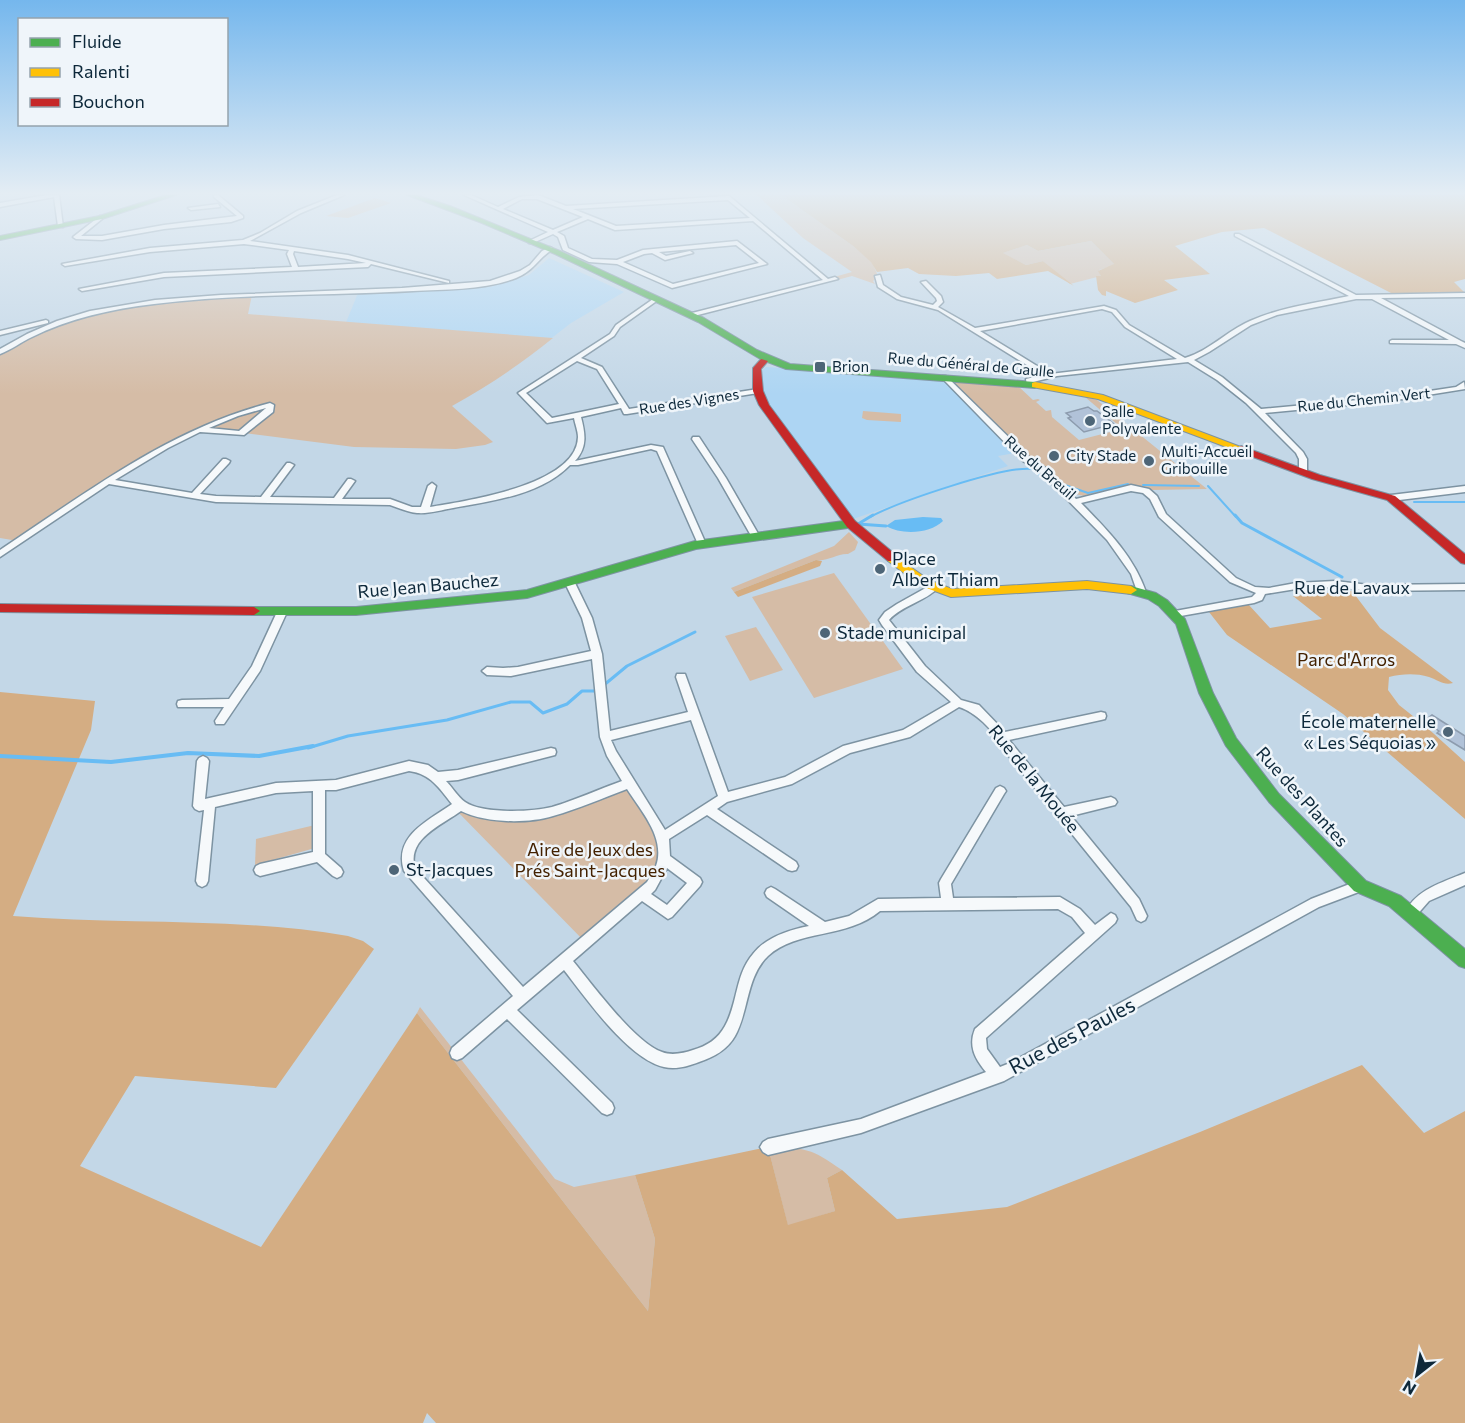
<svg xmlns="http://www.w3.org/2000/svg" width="1465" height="1423" viewBox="0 0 1465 1423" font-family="Commissioner,sans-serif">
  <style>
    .built { fill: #add5f3 }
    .green { fill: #d5bca6 }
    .forest { fill: #d4ad83 }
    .water { fill: #68bcf4 }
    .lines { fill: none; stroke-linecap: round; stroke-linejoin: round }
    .stream-far2 { stroke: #68bcf4; stroke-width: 2 }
    .stream-far1 { stroke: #68bcf4; stroke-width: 3 }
    .stream { stroke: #68bcf4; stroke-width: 4 }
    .building { fill: #b1c2d8; stroke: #8d9cae; stroke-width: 1.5 }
    .street-casing { stroke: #7d93a2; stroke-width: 3 }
    .fast-casing { stroke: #7d93a2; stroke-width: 2 }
    .slow-casing { stroke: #7d93a2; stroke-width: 2 }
    .jam-casing { stroke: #7d93a2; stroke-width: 2 }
    .street { fill: #f6f9fb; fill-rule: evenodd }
    .fast { fill: #4caf50; fill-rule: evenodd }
    .slow { fill: #ffc107; fill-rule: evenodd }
    .jam { fill: #c62828; fill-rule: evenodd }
    .poi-dot { fill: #4d6577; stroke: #eff5fa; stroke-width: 2 }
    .labels { text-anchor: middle; stroke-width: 5; stroke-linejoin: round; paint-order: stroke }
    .far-street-label { font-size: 15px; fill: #0d283a; stroke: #eff5fa }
    .far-poi-label { font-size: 15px; fill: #0d283a; stroke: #eff5fa; text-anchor: start }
    .poi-label { font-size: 18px; fill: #0d283a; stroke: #eff5fa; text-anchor: start }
    .street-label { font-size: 18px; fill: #0d283a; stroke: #eff5fa }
    .park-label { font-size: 18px; fill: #432100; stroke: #eff5fa }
    .near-street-label { font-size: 21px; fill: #0d283a; stroke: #eff5fa }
  </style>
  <rect width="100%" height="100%" fill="#c3d7e7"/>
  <g class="built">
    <polygon points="549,258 624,292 571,323 544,344 345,325 358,293 490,287 529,275"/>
    <polygon points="766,367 942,379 1015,453 998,456 1008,466 853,519 821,474 787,435 769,408 760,380 761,371"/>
  </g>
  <g class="green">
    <polygon points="757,195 781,195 853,246 872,262 878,276 873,281 875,284 852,276 837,280 834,277 852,272 803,238"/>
    <polygon points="375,198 391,203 348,218 326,216"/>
    <polygon points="1091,241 1115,265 1099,270 1101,276 1070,284 1043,261 1026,265 1002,253 1027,245 1038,251"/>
    <path d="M252,295l-4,19 305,24c-32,26 -65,48 -101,68l41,36 -8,3 -29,4 -102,-2 -142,-18 -4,-3 -88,48 -102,67 -18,-3v-186l71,-34 88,-18z"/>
    <polygon points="951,380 1018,386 1033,400 1038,399 1040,400 1036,402 1046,411 1051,410 1052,417 1079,440 1118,430 1118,425 1085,397 1097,400 1207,489 1151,490 1139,486 1084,496 1071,493 1048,469 1030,458"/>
    <polygon points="863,411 901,414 901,422 867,420 862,418"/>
    <path d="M849,532l9,10 -3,8 -7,4c-10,-1 -21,8 -32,6l-82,32 -3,-4 103,-42z"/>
    <polygon points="834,573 903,669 814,698 752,597"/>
    <polygon points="756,627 783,670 750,681 725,636"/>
    <polygon points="630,783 663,837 661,870 586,943 455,809 528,815"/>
    <polygon points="315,825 315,848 255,865 256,839"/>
    <polygon points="420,1007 555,1179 574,1187 635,1175 655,1239 648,1311 417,1013"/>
    <path d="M768,1147c39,1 42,1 74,23l-15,8 8,33 -47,15z"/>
  </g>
  <g class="forest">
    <polygon points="781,195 1465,195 1465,279 1454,282 1465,293 1393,294 1264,228 1222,232 1175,246 1210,274 1164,280 1178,290 1135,303 1106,291 1106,296 1102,295 1098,290 1096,276 1101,276 1098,271 1114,264 1091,241 1038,251 1027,245 1003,253 1026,265 1043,261 1074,286 1048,271 997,279 989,273 956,276 919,274 908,268 877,272 871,262 853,246"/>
    <polygon points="816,560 822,561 820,566 738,597 734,592"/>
    <path d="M1352,591l28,37 73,55c-9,3 -15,-3 -24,-6 -14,-4 -27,-3 -40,0l-1,13 11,15 24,19 42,38v57l-122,-105 -116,-79 -18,-23 39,-8 22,24 52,-9 -29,-23z"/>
    <path d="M0,692l95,9 -4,29 -78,186c111,9 225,1 335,20l15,5 11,8 -98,139 -141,-12 -55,90 181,81 156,-234 231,298 7,-72 -20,-64 133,-28 20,78 47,-14 -8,-33 15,-8 55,49 110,-12 193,-75 162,-67 62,68 41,-22v312h-1029l-9,-10 -4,10h-423z"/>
  </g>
  <path class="water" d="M923,517l18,1 2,3c-13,13 -42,14 -57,5l9,-6z"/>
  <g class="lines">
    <g class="stream-far2">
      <polyline points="1062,484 1088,493 1128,484"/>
      <polyline points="1143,485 1199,486"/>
      <polyline points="1208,486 1236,517"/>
      <polyline points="1414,502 1465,502"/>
      <path d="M870,517c28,-15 135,-52 163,-48l15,13"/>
    </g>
    <g class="stream-far1">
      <polyline points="1235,515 1242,523 1342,577"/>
      <polyline points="858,524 873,515"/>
      <polyline points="858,524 886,526"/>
      <polyline points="604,685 627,666 695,632"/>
      <polyline points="308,748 348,736 447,720 511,702 530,702 543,713 567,704 582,691 594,691"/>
    </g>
    <polyline class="stream" points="0,756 111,762 188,753 259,756 313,746"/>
  </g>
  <g class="building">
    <polygon points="1088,407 1094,411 1097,411 1114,424 1084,432 1068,418 1071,417 1066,413"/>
    <polygon points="1432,715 1465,736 1465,750 1437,733 1439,731 1424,721"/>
  </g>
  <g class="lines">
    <g class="street-casing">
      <g id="street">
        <polygon points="46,195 59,195 63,227 58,226 54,197 0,207 0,203"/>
        <polygon points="214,195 218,195 243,216 243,218 231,222 164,229 102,240 76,239 73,237 100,216 102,219 81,236 102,236 164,225 237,216 214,197"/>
        <path d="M337,195h7l-43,18 -51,28 98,14 101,26v2l-78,-19 -3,3 -204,10 -82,14 -3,-2 85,-16 128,-6 -5,-13 2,-4 -45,-6 -94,8 -85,14 -3,-2 88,-16 93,-8 17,-7 37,-22zM294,251l54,8 18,4 -68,4 -5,-13z"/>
        <path d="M464,195h7l27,12 21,-10 19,-2 28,11 163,-10 99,83 7,-2 3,2 -148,38 -2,-1v-2l135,-34 -70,-59 -138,9 -27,-11 -31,13 7,4 4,12 24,11 25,1 26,-10 94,-9 30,23 -95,24 -55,-24 -28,-2 -26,-12 -5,-13 -5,-3 -20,9h-4v-2l19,-9zM522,199h15l46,18 -30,13 -50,-21zM728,200l22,18 -134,8 -43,-17zM736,245l23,18 -86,21 -50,-22 21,-8 8,-1 13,7 28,-7 -3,-2 -24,5 -7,-4z"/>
        <polygon points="218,204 220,207 191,210 188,208"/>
        <path d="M1235,234h4l117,61 109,-2v4l-84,1 80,43 4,2v5l-9,-4 -66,-1v-2l2,-1h57l-77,-41h-16l-79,16 -26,10 -42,27 -15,8 28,17 39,32 129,-12 66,-10 8,-5 1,7 -75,12 -125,12 38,39 4,7v13l-4,2 -4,-2v-13l-3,-6 -50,-50 -29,-23 -29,-18 -131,14 -24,6v4h-6l-1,-7 17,-4 -105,-65 -41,-11 -19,-12 -3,-11 5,-1 3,10 18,12 32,8 4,-4 -1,-3 -15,-16 5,-1 15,15 2,6 -5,5 37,21 129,-22 12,4 13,15 56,33c24,-7 42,-27 65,-37 31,-14 66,-18 99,-25l-114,-60zM1102,309l10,3 13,15 52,32 -127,15 -70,-43z"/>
        <path d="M550,247l2,1v2c-14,8 -18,21 -36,28 -31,12 -69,11 -103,13 -86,5 -173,2 -259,13 -42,5 -84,14 -122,33 -11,5 -21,13 -32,17v-5l27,-15 30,-13 33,-10 65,-11 66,-5 181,-7 88,-7 30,-10 10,-6 12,-14z"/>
        <path d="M656,297l2,1v2l-38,27 -6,9 -33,22 21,9 27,42 129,-20 4,2 -4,2 -131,21h-3l-3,-6 -40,9c4,16 7,30 -6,44l76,-16 12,2 43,97 -1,2h-6l-1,-2 -41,-93 -6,-2 -73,16h-8c-29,30 -78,36 -117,43 -12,2 -24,6 -36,5 -10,-1 -18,-5 -27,-8l-174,-3 -107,-18 -109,73v-7c86,-57 169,-121 270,-147l4,2 -1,7 -29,23 -44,-3 -32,16 -53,32 77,13 31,-34h3l4,2 -1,2 -29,31 16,2 45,1 26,-34h3l4,2 -24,32 64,1 14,-19h3l4,2 -13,18h48l22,8h9l7,-21 4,-3 4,3 -6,21c36,-6 147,-22 148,-70 0,-6 -3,-13 -4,-19l-27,5 -29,-30 92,-59 6,-9zM577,361l20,8 22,35 -67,14 -26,-25zM266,408l-27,23 -30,-3 29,-12z"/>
        <polygon points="46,320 48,321 48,323 0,335 0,331"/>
        <path d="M942,376h4l83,81 18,12 29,30 55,-14 18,4 8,7 9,18 70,64 19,9 14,1 27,-5 39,-2 34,4 96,-1v6l-96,1 -34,-4 -39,2 -31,5 -3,6 -8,3 -79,14 -3,-1 -2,-2 2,-2 3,-1 77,-14 4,-4 -26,-11 -71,-65 -9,-18 -7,-6 -12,-2 -50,12c26,27 52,52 65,89l-5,3 -3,-1 -7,-20 -24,-34 -66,-67 -18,-12 -81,-83z"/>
        <polygon points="693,437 699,437 726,478 760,537 759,539 753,539 718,478 692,439"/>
        <polygon points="1465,486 1465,492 1391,501 1387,498 1391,495"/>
        <path d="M570,580l5,3 17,35 10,36 8,77 78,-19 -12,-35 1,-3h8l43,118 57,-15 58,-31 60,-16 48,-28 -34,-30 -35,-47 -3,-5 6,-8 12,-8 34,-19h6l2,2c-14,15 -37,18 -50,33l36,46 36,34 18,5 26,27 96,-20 4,1 1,3 -1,3 -4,1 -92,20 55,67 47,-10 4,2 2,3 -2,3 -44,11 68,83 8,17 -2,4 -4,2 -4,-2 -6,-13 -131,-162c-6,-15 -25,-33 -41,-38l-49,30 -60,16 -58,31 -65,18 -10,7 79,53 2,4 -2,4 -4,1 -4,-1 -81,-55 -38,24 1,17 30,22 2,4 -2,4 -28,31 -4,2 -26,-18 -69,60c19,23 62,82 89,91 10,4 22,1 31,-2 14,-4 25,-11 32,-24 13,-23 10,-51 28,-72 13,-17 36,-24 56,-28l-42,-29 -2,-4 2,-4 4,-2 4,2 50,33 24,-6 29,-17 63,-1 -2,-15 2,-4 55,-91 4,-2 4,2 2,3 -2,3 -53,90 2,14 107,-1 20,12 15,16 16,-12 4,2 2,4 -2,4 -129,115 1,11 13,18 10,-4 301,-164 49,-19 4,2 2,4 -2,4 -45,17 -315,174 -143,52 -93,22 -5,-3 -3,-5 3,-5 5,-3 93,-20 125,-47c-11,-13 -18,-26 -11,-43l110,-96 -13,-16 -14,-8 -178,2c-33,28 -83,18 -112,45 -22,21 -19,55 -33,80 -8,14 -21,21 -36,26 -11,4 -23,8 -35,5 -36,-8 -78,-69 -100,-97l-47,40 95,93 2,5 -2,5 -5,2 -5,-2 -95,-94 -45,39 -5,2 -5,-2 -2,-5 2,-5 61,-52 -109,-125c-11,-35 24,-50 48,-67 -13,-16 -21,-30 -43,-33l-73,19h-11v64l16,14 2,4 -2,4 -4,2 -4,-2 -16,-14 -57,14 -4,-2 -2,-4 2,-4 4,-2 53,-12v-61l-37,2 -61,14 -7,74 -2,4 -4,2 -4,-2 -2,-4 8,-71 -5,1 -4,-2 -2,-3 4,-45 2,-3 4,-2 4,2 2,3 -4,38 71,-16 60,-3 73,-19 19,4 10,7 20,-2 93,-22 4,1 1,3 -1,3 -97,25 -12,1c6,6 12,16 19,21 17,12 67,10 87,5 24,-7 47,-18 70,-26l-15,-25 -7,-19 -8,-78 -81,17 -24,-1 -5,-4 5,-4 16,1 15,-1 73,-16 -9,-33 -17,-35zM691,720l27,76 -53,34 -49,-79 -5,-11zM627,789c14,22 39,49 29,77 -2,5 -6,11 -9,16l-124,105 -108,-119c-9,-29 27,-43 46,-57 24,12 66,13 92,5 25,-7 50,-18 74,-27zM667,868l20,15 -20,22 -16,-11 4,-4z"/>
        <polygon points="282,609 287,612 260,671 224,724 216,724 215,721 224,707 178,707 177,704 178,701 182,700 229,699 252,666 277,612"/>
        <path d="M1465,873v12l-36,16 -14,16 -4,2 -4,-2 -2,-4c10,-23 38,-31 60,-40z"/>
      </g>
    </g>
    <g class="fast-casing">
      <g id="fast">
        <polygon points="166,195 176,195 102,219 0,240 0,236 99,216"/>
        <polygon points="407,195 416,195 450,206 560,251 704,318 757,350 790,364 1035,382 1040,385 1035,388 786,369 762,360 698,322 555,254 482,223"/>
        <polygon points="851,520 855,521 855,527 696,549 527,598 356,615 254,615 248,611 254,607 356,607 527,590 695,541"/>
        <polygon points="1131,586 1156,593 1167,600 1185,619 1213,693 1236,738 1279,794 1366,881 1401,896 1465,949 1465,968 1459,966 1389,906 1354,891 1269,802 1226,746 1199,693 1176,624 1159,606 1148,599 1127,593 1125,590 1127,587"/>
      </g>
    </g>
    <g class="slow-casing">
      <g id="slow">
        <polygon points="1035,382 1103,395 1246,449 1245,451 1237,451 1098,399 1032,387 1032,383"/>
        <polygon points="892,554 929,580 952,589 1087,581 1131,586 1137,590 1131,594 1087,589 951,597 921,586 888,561 886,558"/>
      </g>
    </g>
    <g class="jam-casing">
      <g id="jam">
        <polygon points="761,359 768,361 761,369 763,391 769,405 855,521 896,555 896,561 888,561 847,527 759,405 753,391 753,368"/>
        <polygon points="1241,446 1320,475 1395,496 1465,554 1465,564 1461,563 1387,500 1312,479 1237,451 1236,449"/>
        <polygon points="0,604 254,607 260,611 254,615 0,612"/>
      </g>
    </g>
    <use href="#street" class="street"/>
    <use href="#fast" class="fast"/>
    <use href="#slow" class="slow"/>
    <use href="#jam" class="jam"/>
  </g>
  <linearGradient id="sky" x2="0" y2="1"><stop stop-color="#75b7ed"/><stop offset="0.49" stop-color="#e4edf4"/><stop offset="1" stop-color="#e4edf4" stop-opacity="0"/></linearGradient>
  <rect width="1465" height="394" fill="url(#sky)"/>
  <g class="poi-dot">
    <rect x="814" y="361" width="12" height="12" rx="3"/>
    <circle cx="1090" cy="421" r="6"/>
    <circle cx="1054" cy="456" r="6"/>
    <circle cx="1149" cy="461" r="6"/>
    <circle cx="880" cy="569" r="6"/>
    <circle cx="825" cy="633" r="6"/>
    <circle cx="1448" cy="732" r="6"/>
    <circle cx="394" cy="870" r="6"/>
  </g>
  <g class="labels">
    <g class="far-street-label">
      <text transform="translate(971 365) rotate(5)" y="5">Rue du Général de Gaulle</text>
      <text transform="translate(1364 400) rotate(-6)" y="5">Rue du Chemin Vert</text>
      <text transform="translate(689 402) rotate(-9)" y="5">Rue des Vignes</text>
      <text transform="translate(1040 468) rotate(41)" y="5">Rue du Breuil</text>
    </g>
    <g class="far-poi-label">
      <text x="832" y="372">Brion</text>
      <text x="1102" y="417">Salle<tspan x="1102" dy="17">Polyvalente</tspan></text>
      <text x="1161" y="457">Multi-Accueil<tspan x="1161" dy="17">Gribouille</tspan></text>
      <text x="1066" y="461">City Stade</text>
    </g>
    <g class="poi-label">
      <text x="892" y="565">Place<tspan x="892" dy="21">Albert Thiam</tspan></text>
      <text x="837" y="639">Stade municipal</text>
      <text x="1436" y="728" text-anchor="end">École maternelle<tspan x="1436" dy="21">« Les Séquoias »</tspan></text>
      <text x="406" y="876">St-Jacques</text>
    </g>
    <g class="street-label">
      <text transform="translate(428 586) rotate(-5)" y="6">Rue Jean Bauchez</text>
      <text x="1352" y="594">Rue de Lavaux</text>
      <text transform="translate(1034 779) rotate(51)" y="6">Rue de la Mouée</text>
      <text transform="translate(1302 797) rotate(48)" y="6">Rue des Plantes</text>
    </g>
    <g class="park-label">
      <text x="1346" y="666">Parc d'Arros</text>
      <text x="590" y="856">Aire de Jeux des<tspan x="590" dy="21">Prés Saint-Jacques</tspan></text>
    </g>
    <g class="near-street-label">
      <text transform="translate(1072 1036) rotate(-28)" y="7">Rue des Paules</text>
    </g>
  </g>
  <rect x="18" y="18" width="210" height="108" fill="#eff5fa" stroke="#95a3ad" stroke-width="1.5"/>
  <rect x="30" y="38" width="30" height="9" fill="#4caf50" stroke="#95a3ad" stroke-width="1.5"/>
  <text x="72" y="48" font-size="18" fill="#0d283a">Fluide</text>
  <rect x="30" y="68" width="30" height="9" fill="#ffc107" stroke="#95a3ad" stroke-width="1.5"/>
  <text x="72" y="78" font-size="18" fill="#0d283a">Ralenti</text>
  <rect x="30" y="98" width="30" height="9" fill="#c62828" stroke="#95a3ad" stroke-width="1.5"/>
  <text x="72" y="108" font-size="18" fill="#0d283a">Bouchon</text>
  <g transform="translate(1417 1375) rotate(211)" stroke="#eff5fa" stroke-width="4.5" paint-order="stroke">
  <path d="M0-4.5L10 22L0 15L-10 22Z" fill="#0d283a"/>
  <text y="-9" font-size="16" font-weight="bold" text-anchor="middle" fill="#0d283a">N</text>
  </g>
</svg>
